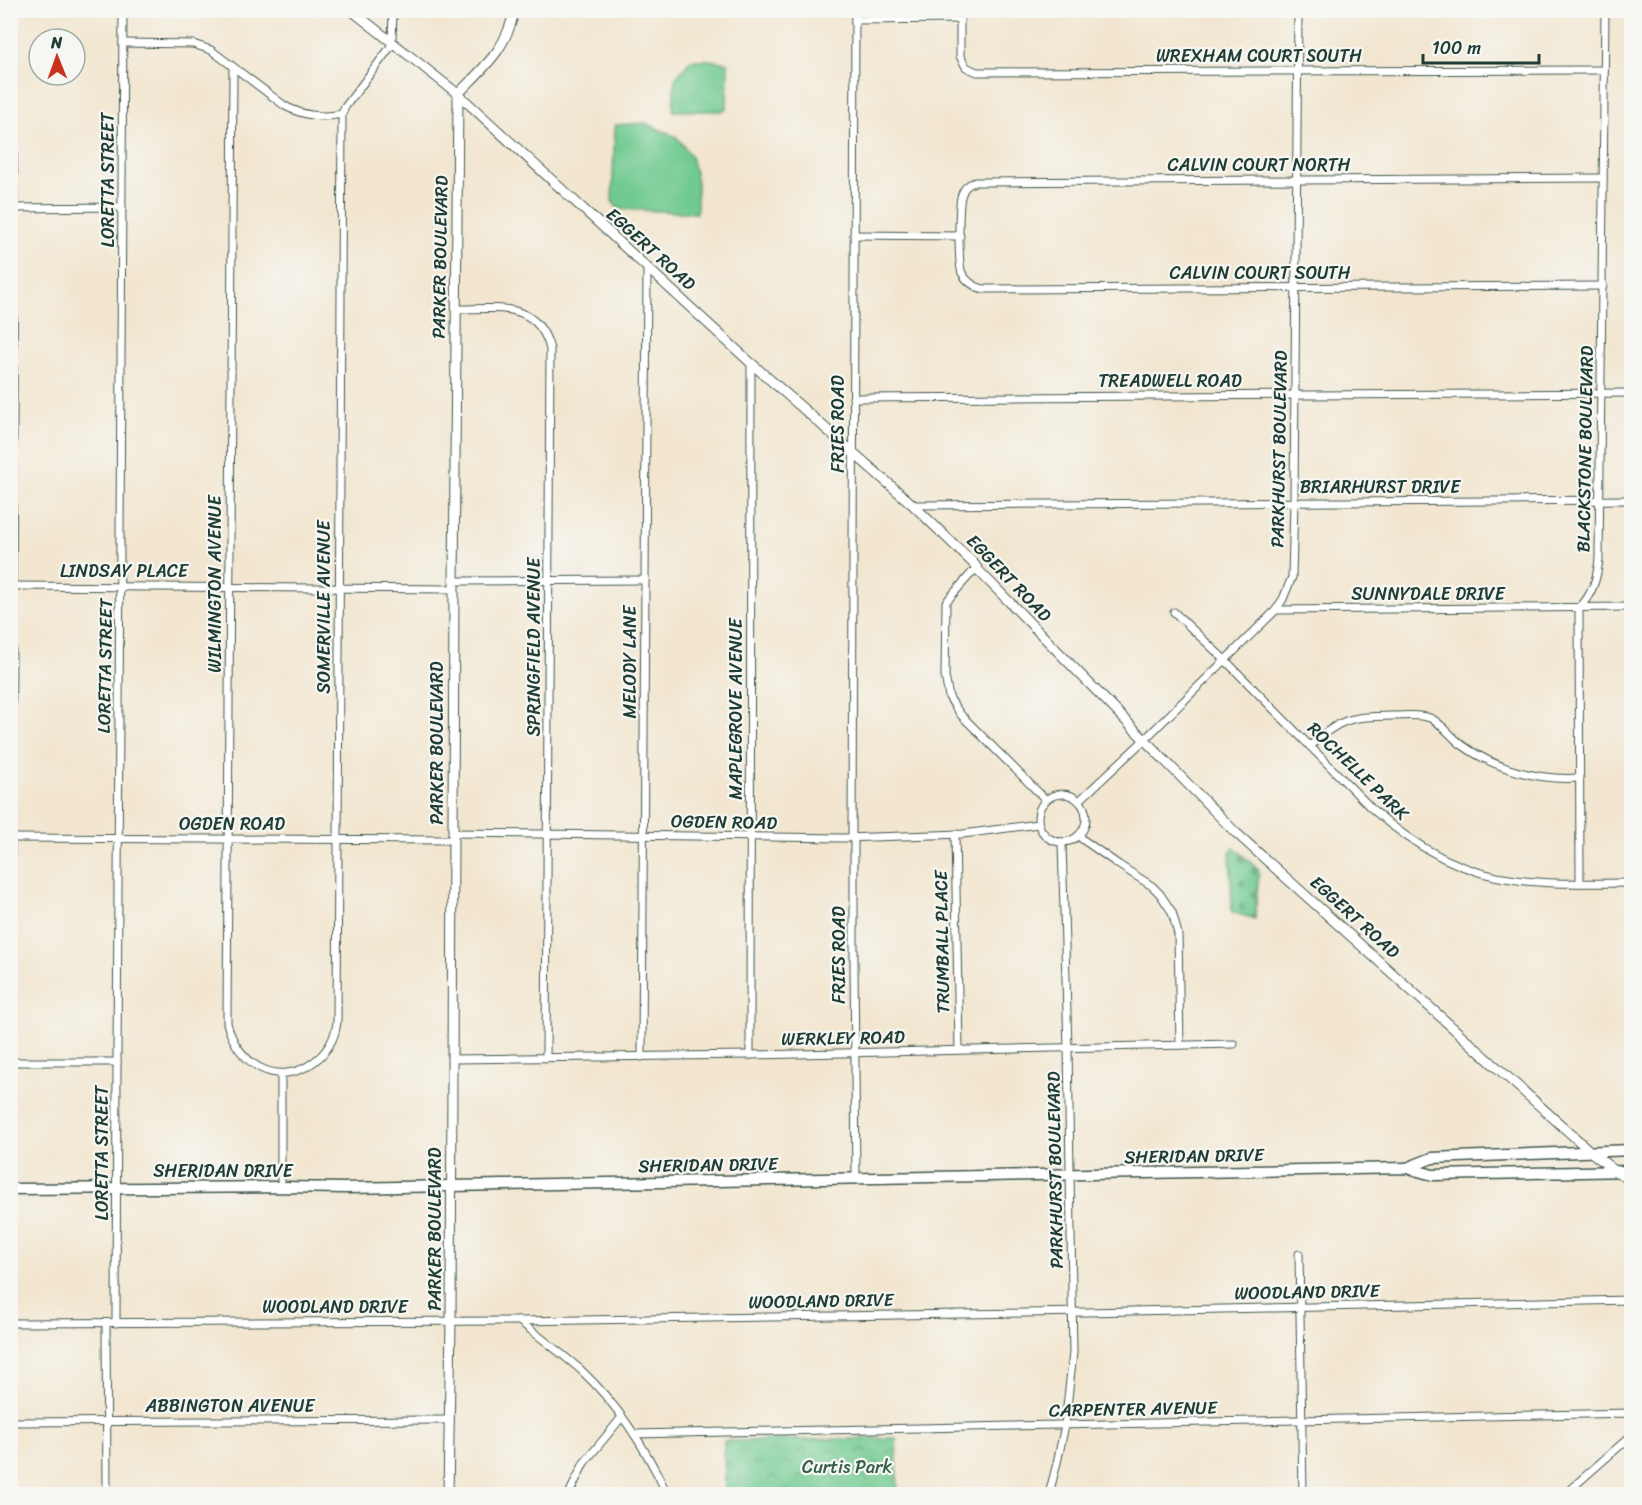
<svg xmlns="http://www.w3.org/2000/svg" width="1642" height="1505" viewBox="0 0 1642 1505" font-family="Sriracha,sans-serif">
  <style>
    .cemetery { fill: url(#cemetery-stones); stroke: #488462; stroke-width: 1.5 }
    .park { fill: url(#park-crowns); stroke: #488462; stroke-width: 1.5 }
    .pitch { fill: #71ca90; stroke: #488462; stroke-width: 1.5 }
    .lines { fill: none; stroke-linecap: round; stroke-linejoin: round }
    .street-casing { stroke: #3f564b; stroke-width: 9 }
    .secondary-casing { stroke: #3f564b; stroke-width: 11 }
    .primary-casing { stroke: #3f564b; stroke-width: 13 }
    .street { stroke: #fff; stroke-width: 7 }
    .secondary { stroke: #fff; stroke-width: 9 }
    .primary { stroke: #fff; stroke-width: 10 }
    .labels { text-anchor: middle; stroke-width: 4.5; stroke-linejoin: round; paint-order: stroke }
    .street-label { font-size: 18px; fill: #1f3d34; stroke: #f6f6f2 }
    .park-label { font-size: 18px; fill: #34604b; stroke: #f6f6f2 }
  </style>
  <defs>
    <pattern id="cemetery-stones" width="16" height="16" patternUnits="userSpaceOnUse" patternTransform="scale(1.5)"><rect width="16" height="16" fill="#71ca90"/><path d="M2 7V4a2 2 0 0 1 4 0v3zM10 15v-3a2 2 0 0 1 4 0v3z" fill="#5ca576"/></pattern>
    <pattern id="park-crowns" width="20" height="18" patternUnits="userSpaceOnUse" patternTransform="scale(1.5)"><rect width="20" height="18" fill="#71ca90"/><path d="M2 6a3 3 0 1 1 6 0M12 15a3 3 0 1 1 6 0" fill="none" stroke="#5ca576"/></pattern>
  </defs>
  <rect width="100%" height="100%" fill="#f6f6f2"/>
  <filter id="ink" filterUnits="userSpaceOnUse"><feTurbulence type="fractalNoise" baseFrequency=".0167" numOctaves="2"/><feDisplacementMap in="SourceGraphic" scale="12" xChannelSelector="R" yChannelSelector="G"/><feConvolveMatrix kernelMatrix="1 2 1 2 8 2 1 2 1" color-interpolation-filters="sRGB"/></filter>
  <filter id="wash" filterUnits="userSpaceOnUse"><feTurbulence type="fractalNoise" baseFrequency=".008" numOctaves="4" result="noise"/><feDisplacementMap in="SourceGraphic" scale="24" xChannelSelector="R" yChannelSelector="G"/><feGaussianBlur stdDeviation="1.35" result="paint"/><feColorMatrix in="noise" values="0 0 0 0 0 0 0 0 0 0 0 0 0 0 0 0 0 1.4 0 .05"/><feComposite in="paint" operator="in"/></filter>
  <g filter="url(#wash)">
    <rect width="100%" height="100%" fill="#f2e6d0"/>
    <polygon class="cemetery" points="1234,847 1259,870 1255,919 1232,912 1230,852"/>
    <polygon class="park" points="896,1438 898,1494 725,1494 724,1441"/>
    <g class="pitch">
      <polygon points="691,60 708,60 728,63 727,109 722,111 673,111 675,79"/>
      <polygon points="645,123 677,137 691,156 697,182 697,213 618,209 612,201 615,125"/>
    </g>
  </g>
  <g filter="url(#ink)">
    <g class="lines">
      <g class="street-casing">
        <g id="street">
          <polyline points="960,10 960,56 966,67 977,72 1604,70"/>
          <polyline points="855,20 960,19"/>
          <path d="M123,43l70,1 18,6 74,56c19,10 36,12 57,8"/>
          <path d="M233,67l-6,956c10,41 51,67 88,38 13,-10 20,-22 22,-39l5,-908 3,-7 44,-58 3,-6 1,-33"/>
          <polyline points="10,208 122,207"/>
          <polyline points="854,235 960,236"/>
          <path d="M1603,286l-619,3c-10,-2 -17,-7 -22,-16 -4,-8 -4,-71 0,-79 2,-7 6,-10 13,-12l628,-4"/>
          <path d="M456,309c40,0 81,-9 94,40l-4,709"/>
          <polyline points="853,398 1632,393"/>
          <polyline points="913,505 1632,500"/>
          <polyline points="977,567 946,602 945,676 949,697 954,705 961,715 1046,800"/>
          <polyline points="454,581 645,580"/>
          <polyline points="10,586 454,589"/>
          <polyline points="1276,610 1632,607"/>
          <path d="M1174,612l51,48 146,148c40,36 90,66 146,72 38,5 76,3 115,3"/>
          <path d="M1310,746c31,-29 42,-29 83,-30 12,0 25,-2 37,2 12,5 21,19 32,27 33,24 77,36 118,33"/>
          <circle cx="1062" cy="818" r="24"/>
          <polyline points="1079,801 1144,740 1276,610 1283,599 1292,577 1294,502 1298,10"/>
          <polyline points="453,833 843,838 963,834 1038,824"/>
          <polyline points="955,834 959,1050"/>
          <polyline points="1080,835 1082,839 1119,865 1152,886 1160,894 1172,912 1178,934 1180,1045"/>
          <polyline points="10,838 453,840"/>
          <polyline points="852,838 855,10"/>
          <polyline points="854,838 854,960 856,1179"/>
          <path d="M1580,883l-1,-275c14,-14 18,-30 20,-49l6,-549"/>
          <polyline points="10,1052 14,208 12,10"/>
          <polyline points="750,1055 751,363"/>
          <polyline points="642,1057 647,268"/>
          <polyline points="452,1059 750,1055 1234,1044"/>
          <polyline points="10,1062 117,1062"/>
          <polyline points="281,1187 281,1074"/>
          <polyline points="1299,1254 1303,1494"/>
          <path d="M519,1321c21,16 42,32 62,49 37,35 65,78 86,124"/>
          <polyline points="10,1323 519,1321 1087,1312 1632,1300"/>
          <polyline points="106,1323 107,1494"/>
          <polyline points="116,1323 117,1062 123,10"/>
          <polyline points="10,1422 449,1420"/>
          <polyline points="634,1434 1632,1413"/>
          <polyline points="569,1494 584,1463 622,1417"/>
          <polyline points="1049,1494 1057,1463 1065,1425 1073,1353 1068,1048 1062,842"/>
          <polyline points="1565,1494 1632,1435"/>
        </g>
      </g>
      <g class="secondary-casing">
        <g id="secondary">
          <polyline points="351,10 458,94 751,363 913,505 975,565 978,570 1234,831 1591,1152 1615,1171 1632,1181"/>
          <path d="M448,1494l3,-172 3,-733 4,-495c25,-26 50,-46 56,-84"/>
        </g>
      </g>
      <g class="primary-casing">
        <g id="primary">
          <polyline points="1407,1168 1432,1158 1632,1150"/>
          <polyline points="10,1189 281,1187 346,1188 1407,1168 1433,1175 1632,1171"/>
        </g>
      </g>
      <use href="#street" class="street"/>
      <use href="#secondary" class="secondary"/>
      <use href="#primary" class="primary"/>
    </g>
  </g>
  <g class="labels">
    <g class="street-label">
      <text x="1259" y="62">WREXHAM COURT SOUTH</text>
      <text x="1259" y="171">CALVIN COURT NORTH</text>
      <text transform="translate(108 180) rotate(-90)" y="6">LORETTA STREET</text>
      <text transform="translate(651 249) rotate(42)" y="6">EGGERT ROAD</text>
      <text transform="translate(440 257) rotate(-89)" y="6">PARKER BOULEVARD</text>
      <text x="1260" y="279">CALVIN COURT SOUTH</text>
      <text x="1170" y="387">TREADWELL ROAD</text>
      <text transform="translate(838 424) rotate(-90)" y="6">FRIES ROAD</text>
      <text transform="translate(1279 449) rotate(-89)" y="6">PARKHURST BOULEVARD</text>
      <text transform="translate(1585 449) rotate(-89)" y="6">BLACKSTONE BOULEVARD</text>
      <text x="1380" y="493">BRIARHURST DRIVE</text>
      <text x="124" y="577">LINDSAY PLACE</text>
      <text transform="translate(1009 578) rotate(46)" y="6">EGGERT ROAD</text>
      <text transform="translate(215 584) rotate(-90)" y="6">WILMINGTON AVENUE</text>
      <text x="1428" y="600">SUNNYDALE DRIVE</text>
      <text transform="translate(324 607) rotate(-90)" y="6">SOMERVILLE AVENUE</text>
      <text transform="translate(534 647) rotate(-90)" y="6">SPRINGFIELD AVENUE</text>
      <text transform="translate(630 662) rotate(-90)" y="6">MELODY LANE</text>
      <text transform="translate(105 666) rotate(-89)" y="6">LORETTA STREET</text>
      <text transform="translate(736 709) rotate(-90)" y="6">MAPLEGROVE AVENUE</text>
      <text transform="translate(437 743) rotate(-90)" y="6">PARKER BOULEVARD</text>
      <text transform="translate(1358 771) rotate(44)" y="6">ROCHELLE PARK</text>
      <text transform="translate(724 822) rotate(1)" y="6">OGDEN ROAD</text>
      <text x="232" y="830">OGDEN ROAD</text>
      <text transform="translate(1355 917) rotate(42)" y="6">EGGERT ROAD</text>
      <text transform="translate(942 942) rotate(-91)" y="6">TRUMBALL PLACE</text>
      <text transform="translate(839 955) rotate(-90)" y="6">FRIES ROAD</text>
      <text transform="translate(843 1038) rotate(-1)" y="6">WERKLEY ROAD</text>
      <text transform="translate(102 1153) rotate(-90)" y="6">LORETTA STREET</text>
      <text transform="translate(1194 1156) rotate(-1)" y="6">SHERIDAN DRIVE</text>
      <text transform="translate(708 1165) rotate(-1)" y="6">SHERIDAN DRIVE</text>
      <text transform="translate(1055 1170) rotate(-91)" y="6">PARKHURST BOULEVARD</text>
      <text x="223" y="1177">SHERIDAN DRIVE</text>
      <text transform="translate(435 1229) rotate(-90)" y="6">PARKER BOULEVARD</text>
      <text transform="translate(1307 1292) rotate(-1)" y="6">WOODLAND DRIVE</text>
      <text transform="translate(821 1301) rotate(-1)" y="6">WOODLAND DRIVE</text>
      <text x="335" y="1313">WOODLAND DRIVE</text>
      <text x="230" y="1412">ABBINGTON AVENUE</text>
      <text transform="translate(1133 1409) rotate(-1)" y="6">CARPENTER AVENUE</text>
    </g>
    <g class="park-label">
      <text x="847" y="1473">Curtis Park</text>
    </g>
  </g>
  <rect width="1642" height="1505" fill="none" stroke="#f6f6f2" stroke-width="36"/>
  <g transform="translate(57 57) rotate(359)"><circle r="28" fill="#f6f6f2" stroke="#a0aca6" stroke-width="1.5"/>
  <path d="M0-4.5L10 22L0 15L-10 22Z" fill="#c8321e"/>
  <text y="-9" font-size="16" font-weight="bold" text-anchor="middle" fill="#1f3d34">N</text>
  </g>
  <path d="M1423 54v9h116v-9" fill="none" stroke="#1f3d34" stroke-width="3"/>
  <text x="1432" y="54" font-size="18" fill="#1f3d34" stroke="#f6f6f2" stroke-width="4.5" paint-order="stroke">100 m</text>
</svg>
